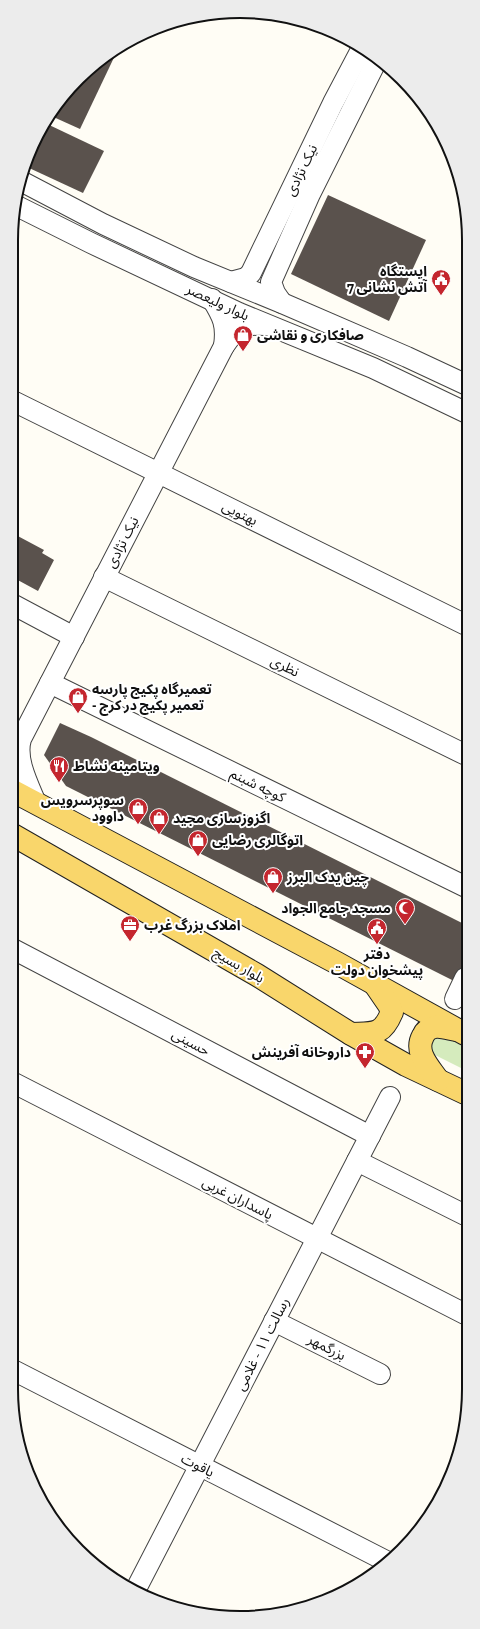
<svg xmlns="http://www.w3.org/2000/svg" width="480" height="1629" viewBox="0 0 480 1629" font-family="'Zilla Slab','Noto Sans Arabic',serif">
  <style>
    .green { fill: #d5ebbd }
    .building { fill: #5a524d }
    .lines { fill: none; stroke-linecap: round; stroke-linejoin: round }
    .minor-casing { stroke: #444; stroke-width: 22 }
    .major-casing { stroke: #222; stroke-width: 24 }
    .minor { stroke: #fff; stroke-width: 20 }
    .major { stroke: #f9d66b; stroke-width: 22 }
    .labels { text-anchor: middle; stroke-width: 4; stroke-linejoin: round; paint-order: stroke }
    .street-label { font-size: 14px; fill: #111; stroke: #fff }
    .poi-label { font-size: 14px; font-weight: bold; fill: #111; stroke: #fff; text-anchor: start }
    .rim { fill: none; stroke: #111; stroke-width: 2 }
  </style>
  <rect width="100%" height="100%" fill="#fffdf5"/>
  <polygon class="green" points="434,1036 455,1040 465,1046 465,1070 433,1054 429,1048"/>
  <g class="building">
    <polygon points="119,47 80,129 49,115 113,49"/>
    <polygon points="45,123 104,151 83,193 27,167"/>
    <polygon points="328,195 426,240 389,321 291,274"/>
    <polygon points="14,534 44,550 42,553 54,560 38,591 14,578"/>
    <polygon points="60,723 91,737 466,925 466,969 458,983 66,786 44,755"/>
  </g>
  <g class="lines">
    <g class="minor-casing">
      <g id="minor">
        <polyline points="21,181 103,224 194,267 282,303 407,357 467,385"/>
        <polyline points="15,205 91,243 239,313 373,368 467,413"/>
        <polyline points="231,282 246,278 251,273 333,103 362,48"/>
        <path d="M212,299c11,18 15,26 12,47 14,-20 17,-22 41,-21"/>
        <polyline points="282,303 275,293 271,282 310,194 377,60"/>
        <polyline points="15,402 466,625"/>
        <polyline points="104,577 466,755"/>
        <polyline points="14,605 74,637"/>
        <polyline points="50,683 466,887"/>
        <path d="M36,803c-8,-19 -21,-44 -15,-64l203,-393"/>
        <polyline points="13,949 370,1136"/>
        <polyline points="455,999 465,978"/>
        <polyline points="12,1082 465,1314"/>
        <polyline points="357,1161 465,1215"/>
        <polyline points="274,1321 380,1374"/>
        <polyline points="11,1369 386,1561"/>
        <polyline points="135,1591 390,1097"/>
      </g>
    </g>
    <g class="major-casing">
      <g id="major">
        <polyline points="13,791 337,963 465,1034"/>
        <polyline points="13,835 257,975 351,1034 406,1065 465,1093"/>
        <path d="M351,1034c23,-1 31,2 41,-22l-3,-7 -13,-19"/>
        <path d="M438,1080c-9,-13 -24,-28 -15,-44 2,-5 6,-8 12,-9 6,-1 15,2 21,3"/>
      </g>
    </g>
    <use href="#minor" class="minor"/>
    <use href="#major" class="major"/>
  </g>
  <defs>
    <g id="civic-pin" transform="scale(1)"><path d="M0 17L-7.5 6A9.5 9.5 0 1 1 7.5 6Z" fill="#c4262e" stroke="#fff"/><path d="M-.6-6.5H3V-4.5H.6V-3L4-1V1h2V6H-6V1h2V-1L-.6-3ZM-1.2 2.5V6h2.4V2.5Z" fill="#fff"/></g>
    <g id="shop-pin" transform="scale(1)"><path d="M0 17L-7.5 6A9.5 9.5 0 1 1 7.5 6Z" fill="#c4262e" stroke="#fff"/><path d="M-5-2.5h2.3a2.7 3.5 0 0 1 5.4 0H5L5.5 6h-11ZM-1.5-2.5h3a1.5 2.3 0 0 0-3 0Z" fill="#fff"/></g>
    <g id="restaurant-pin" transform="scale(1)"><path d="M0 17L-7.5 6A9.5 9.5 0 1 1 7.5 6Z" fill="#c4262e" stroke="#fff"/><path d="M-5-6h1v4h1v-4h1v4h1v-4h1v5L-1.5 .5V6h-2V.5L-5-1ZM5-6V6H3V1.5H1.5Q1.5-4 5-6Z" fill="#fff"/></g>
    <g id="mosque-pin" transform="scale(1)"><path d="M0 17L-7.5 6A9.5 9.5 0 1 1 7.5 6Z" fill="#c4262e" stroke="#fff"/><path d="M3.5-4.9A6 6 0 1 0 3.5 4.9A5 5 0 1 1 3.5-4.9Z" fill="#fff"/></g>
    <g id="office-pin" transform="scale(1)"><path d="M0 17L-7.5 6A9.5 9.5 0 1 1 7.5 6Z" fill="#c4262e" stroke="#fff"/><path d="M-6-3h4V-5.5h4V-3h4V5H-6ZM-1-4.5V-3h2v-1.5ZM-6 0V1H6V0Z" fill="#fff"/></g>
    <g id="pharmacy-pin" transform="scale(1)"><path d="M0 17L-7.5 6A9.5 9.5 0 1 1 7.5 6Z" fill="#c4262e" stroke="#fff"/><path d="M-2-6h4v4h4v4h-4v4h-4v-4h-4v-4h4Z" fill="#fff"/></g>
  </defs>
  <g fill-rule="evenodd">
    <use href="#civic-pin" x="441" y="279"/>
    <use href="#shop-pin" x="243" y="335"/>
    <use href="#shop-pin" x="78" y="697"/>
    <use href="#restaurant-pin" x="59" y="766"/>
    <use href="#shop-pin" x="138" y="808"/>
    <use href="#shop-pin" x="159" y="818"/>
    <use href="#shop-pin" x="198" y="840"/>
    <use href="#shop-pin" x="273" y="877"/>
    <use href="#mosque-pin" x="405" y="908"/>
    <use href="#office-pin" x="130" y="925"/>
    <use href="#civic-pin" x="377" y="928"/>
    <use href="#pharmacy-pin" x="365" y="1052"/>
  </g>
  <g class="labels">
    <g class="street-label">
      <text transform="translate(301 170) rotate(-64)" y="5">نیک نژادی</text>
      <text transform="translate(218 302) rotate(25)" y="5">بلوار ولیعصر</text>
      <text transform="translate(240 513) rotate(26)" y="5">بهتویی</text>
      <text transform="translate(122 542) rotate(-63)" y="5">نیک نژادی</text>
      <text transform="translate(285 666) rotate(26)" y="5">نظری</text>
      <text transform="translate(258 785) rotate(26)" y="5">کوچه شبنم</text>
      <text transform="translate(239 965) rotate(30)" y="5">بلوار بسیج</text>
      <text transform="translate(191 1042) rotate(28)" y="5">حسینی</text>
      <text transform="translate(238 1198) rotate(27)" y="5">پاسداران غربی</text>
      <text transform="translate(262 1344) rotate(-63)" y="5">رسالت ۱۱ - غلامی</text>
      <text transform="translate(327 1347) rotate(27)" y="5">بزرگمهر</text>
      <text transform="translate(198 1465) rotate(27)" y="5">یاقوت</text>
    </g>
    <g class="poi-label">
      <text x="427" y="276" text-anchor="end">ایستگاه<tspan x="427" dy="16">آتش نشانی 7</tspan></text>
      <text x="257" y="340">صافکاری و نقاشی</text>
      <text x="92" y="694">تعمیرگاه پکیج پارسه<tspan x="92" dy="16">- تعمیر پکیج در کرج</tspan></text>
      <text x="73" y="771">ویتامینه نشاط</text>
      <text x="124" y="805" text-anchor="end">سوپرسرویس<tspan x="124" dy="16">داوود</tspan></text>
      <text x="173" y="823">اگزوزسازی مجید</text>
      <text x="212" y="845">اتوگالری رضایی</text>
      <text x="287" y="882">چین یدک البرز</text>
      <text x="391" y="913" text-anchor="end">مسجد جامع الجواد</text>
      <text x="144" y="930">املاک بزرگ غرب</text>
      <text x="377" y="959" text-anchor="middle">دفتر<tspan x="377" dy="16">پیشخوان دولت</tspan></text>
      <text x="351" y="1057" text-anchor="end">داروخانه آفرینش</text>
    </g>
  </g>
  <path d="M0 0H480V1629H0ZM240 18H240A222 222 0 0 1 462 240V1389A222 222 0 0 1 240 1611H240A222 222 0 0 1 18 1389V240A222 222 0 0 1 240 18Z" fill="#ececec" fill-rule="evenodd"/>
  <path class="rim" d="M240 18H240A222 222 0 0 1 462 240V1389A222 222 0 0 1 240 1611H240A222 222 0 0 1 18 1389V240A222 222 0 0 1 240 18Z"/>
</svg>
